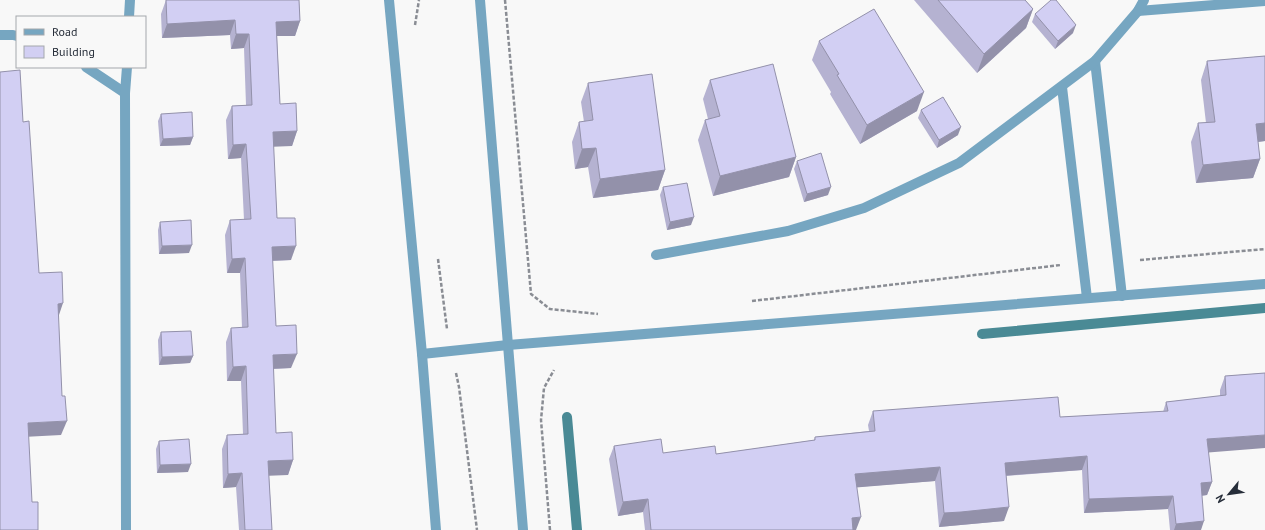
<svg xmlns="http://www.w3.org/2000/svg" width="1265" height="530" viewBox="0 0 1265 530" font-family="'PT Sans',sans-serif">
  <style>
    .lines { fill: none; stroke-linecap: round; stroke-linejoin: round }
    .stream { stroke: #4a8a95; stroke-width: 10 }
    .path { stroke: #8a8d94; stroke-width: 2.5; stroke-dasharray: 4 2; stroke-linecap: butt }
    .minor { stroke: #76a6c1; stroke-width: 10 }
    .wall { fill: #b5b2d1 }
    .shaded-wall { fill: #9391aa }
    .building { fill: #d2cff3; stroke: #9391aa }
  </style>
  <rect width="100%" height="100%" fill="#f8f8f8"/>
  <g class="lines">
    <g class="stream">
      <polyline points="982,334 1265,308"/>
      <polyline points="567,417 577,530"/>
    </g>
    <g class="path">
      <polyline points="505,0 531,294 550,309 598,314"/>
      <polyline points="415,25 419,0"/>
      <polyline points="438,259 447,329"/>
      <polyline points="1140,260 1265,249"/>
      <polyline points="752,301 1061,265"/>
      <polyline points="456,373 459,387 477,530"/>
      <polyline points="550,530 541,420 544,388 554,370"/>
    </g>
    <g class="minor">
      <polyline points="389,0 422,354 436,530"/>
      <polyline points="480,0 523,530"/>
      <polyline points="1138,11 1265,1"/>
      <polyline points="129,17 130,0"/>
      <polyline points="0,35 13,35 17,36"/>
      <polyline points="1095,61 1122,296"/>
      <polyline points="86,67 125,93"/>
      <polyline points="1062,87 1087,298"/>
      <polyline points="656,255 788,231 864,208 959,163 1095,61 1138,11 1144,0"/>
      <polyline points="422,354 508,345 1265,284"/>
      <polyline points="126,530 125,93 127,67"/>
    </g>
  </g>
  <g class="wall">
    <polygon points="166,0 299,0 300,21 295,36 277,36 280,104 297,131 292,146 273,146 277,218 291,260 272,261 276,326 291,368 273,369 276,433 293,460 288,475 269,475 272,530 239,530 236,487 223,488 222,449 227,435 243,434 241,381 227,381 226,342 231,328 242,328 240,273 227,273 225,235 230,220 244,220 241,158 228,159 226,120 232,106 246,105 244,48 231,49 230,35 162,38 161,14"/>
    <polygon points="914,0 1025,0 1033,9 1026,28 977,73"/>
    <polygon points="1035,14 1073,33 1055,49 1032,22"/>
    <polygon points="819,41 917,111 860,144 830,94 831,92 812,60"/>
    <polygon points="1265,56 1265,141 1258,142 1260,159 1253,178 1196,183 1191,142 1198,123 1206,123 1201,80 1207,61"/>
    <polygon points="710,80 796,157 789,177 713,196 698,140 705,120 708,119 703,99"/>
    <polygon points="588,83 665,170 658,190 593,198 588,167 575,169 572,142 579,122 584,122 581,102"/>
    <polygon points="921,110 958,135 937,148 918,118"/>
    <polygon points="161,114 193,137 190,145 160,146 158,121"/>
    <polygon points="797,161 828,195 804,202 794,169"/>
    <polygon points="663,187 691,225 667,230 660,195"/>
    <polygon points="160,222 189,253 159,254 158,230"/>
    <polygon points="161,332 193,356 190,363 159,365 158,340"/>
    <polygon points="1265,373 1208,452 1212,482 1207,495 1202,496 1201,530 1170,530 1168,509 1084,513 1082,470 1006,476 1004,521 939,527 935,481 857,487 856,530 645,530 643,512 618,516 609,459 614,446 663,453 716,454 814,440 815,437 869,431 868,425 873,411 1060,417 1163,412 1166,402 1220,396 1220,390 1225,376"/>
    <polygon points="159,441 188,472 157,473 156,449"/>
  </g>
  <g class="shaded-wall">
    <polygon points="1033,9 1026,28 977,73 984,54"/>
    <polygon points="235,20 230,35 162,38 167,24"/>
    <polygon points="300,21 295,36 271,36 276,22"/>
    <polygon points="1076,25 1073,33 1055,49 1058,41"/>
    <polygon points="236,34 249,34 244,48 231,49"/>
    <polygon points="924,92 917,111 860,144 867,125"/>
    <polygon points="1265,123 1265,141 1249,143 1256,124"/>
    <polygon points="961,127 958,135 937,148 939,140"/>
    <polygon points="297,131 292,146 267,147 273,132"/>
    <polygon points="193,137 190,145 160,146 163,139"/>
    <polygon points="246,144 241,158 228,159 233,145"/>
    <polygon points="596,148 588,167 575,169 582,149"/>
    <polygon points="796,157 789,177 713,196 720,176"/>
    <polygon points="1260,159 1253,178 1196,183 1203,165"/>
    <polygon points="665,170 658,190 593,198 600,179"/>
    <polygon points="831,187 828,195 804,202 807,194"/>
    <polygon points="694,217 691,225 667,230 670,222"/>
    <polygon points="192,245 189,253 159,254 162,246"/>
    <polygon points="296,246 291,260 266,261 272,247"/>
    <polygon points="245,258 240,273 227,273 232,259"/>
    <polygon points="63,303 58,318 58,304"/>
    <polygon points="297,354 291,368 267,369 273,355"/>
    <polygon points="193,356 190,363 159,365 162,357"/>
    <polygon points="246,366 241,381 227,381 233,367"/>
    <polygon points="67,421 61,435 23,437 28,423"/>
    <polygon points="1265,435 1265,448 1202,453 1207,439"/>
    <polygon points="1087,456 1082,470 1000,476 1005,463"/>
    <polygon points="293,460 288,475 263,476 268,461"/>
    <polygon points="191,464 188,472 157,473 160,465"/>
    <polygon points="940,467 935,481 850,488 855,474"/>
    <polygon points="242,473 236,487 223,488 228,474"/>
    <polygon points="1212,482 1207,495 1196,496 1201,483"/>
    <polygon points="1173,496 1168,509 1084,513 1089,499"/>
    <polygon points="648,499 643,512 618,516 623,502"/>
    <polygon points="1009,507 1004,521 939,527 944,513"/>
    <polygon points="861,517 856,530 848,530 852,518"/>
    <polygon points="1204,521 1201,530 1174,530 1176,524"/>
  </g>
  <g class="building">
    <polygon points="166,0 299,0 300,21 276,22 280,104 296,103 297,131 273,132 277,218 295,218 296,246 272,247 276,326 296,325 297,354 273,355 276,433 292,432 293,460 268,461 272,530 245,530 242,473 228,474 227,435 248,434 246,366 233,367 231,328 248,327 245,258 232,259 230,220 251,219 246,144 233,145 232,106 252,105 249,34 236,34 235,20 167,24"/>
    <polygon points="938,0 1025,0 1033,9 984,54"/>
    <polygon points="1051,0 1056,0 1076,25 1058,41 1035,14"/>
    <polygon points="874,9 924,92 867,125 837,75 839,74 819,41"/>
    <polygon points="1265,56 1265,123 1256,124 1260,159 1203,165 1198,123 1215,122 1207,61"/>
    <polygon points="773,64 796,157 720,176 705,120 720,116 710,80"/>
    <polygon points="20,70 23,122 29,121 39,273 62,272 63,303 58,304 62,396 65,396 67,421 28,423 32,502 38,502 38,530 0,530 0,72"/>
    <polygon points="652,74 665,170 600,179 596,148 582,149 579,122 593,120 588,83"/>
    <polygon points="943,97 961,127 939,140 921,110"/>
    <polygon points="192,112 193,137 163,139 161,114"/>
    <polygon points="821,153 831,187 807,194 797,161"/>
    <polygon points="687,183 694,217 670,222 663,187"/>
    <polygon points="191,220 192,245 162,246 160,222"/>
    <polygon points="191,331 193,356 162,357 161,332"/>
    <polygon points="1265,373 1265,435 1207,439 1212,482 1201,483 1204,521 1176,524 1173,496 1089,499 1087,456 1005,463 1009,507 961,512 944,513 940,467 855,474 861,517 852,518 853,530 651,530 648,499 623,502 614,446 661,439 663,453 715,446 716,454 815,440 815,437 875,431 873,411 1058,397 1060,417 1168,411 1166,402 1226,395 1225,376"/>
    <polygon points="189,439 191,464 160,465 159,441"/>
  </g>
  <rect x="16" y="16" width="130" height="52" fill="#f8f8f8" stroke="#a4a7ac"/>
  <rect x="24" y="29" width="20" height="6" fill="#76a6c1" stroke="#a4a7ac"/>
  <text x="52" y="36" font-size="12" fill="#262d39">Road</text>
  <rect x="24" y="46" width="20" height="12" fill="#d2cff3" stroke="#a4a7ac"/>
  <text x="52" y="56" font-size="12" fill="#262d39">Building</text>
  <g transform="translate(1229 494) rotate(241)" stroke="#f8f8f8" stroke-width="3" paint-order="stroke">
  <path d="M0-3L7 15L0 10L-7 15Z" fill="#262d39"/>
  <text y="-6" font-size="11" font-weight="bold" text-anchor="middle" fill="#262d39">N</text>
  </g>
</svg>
